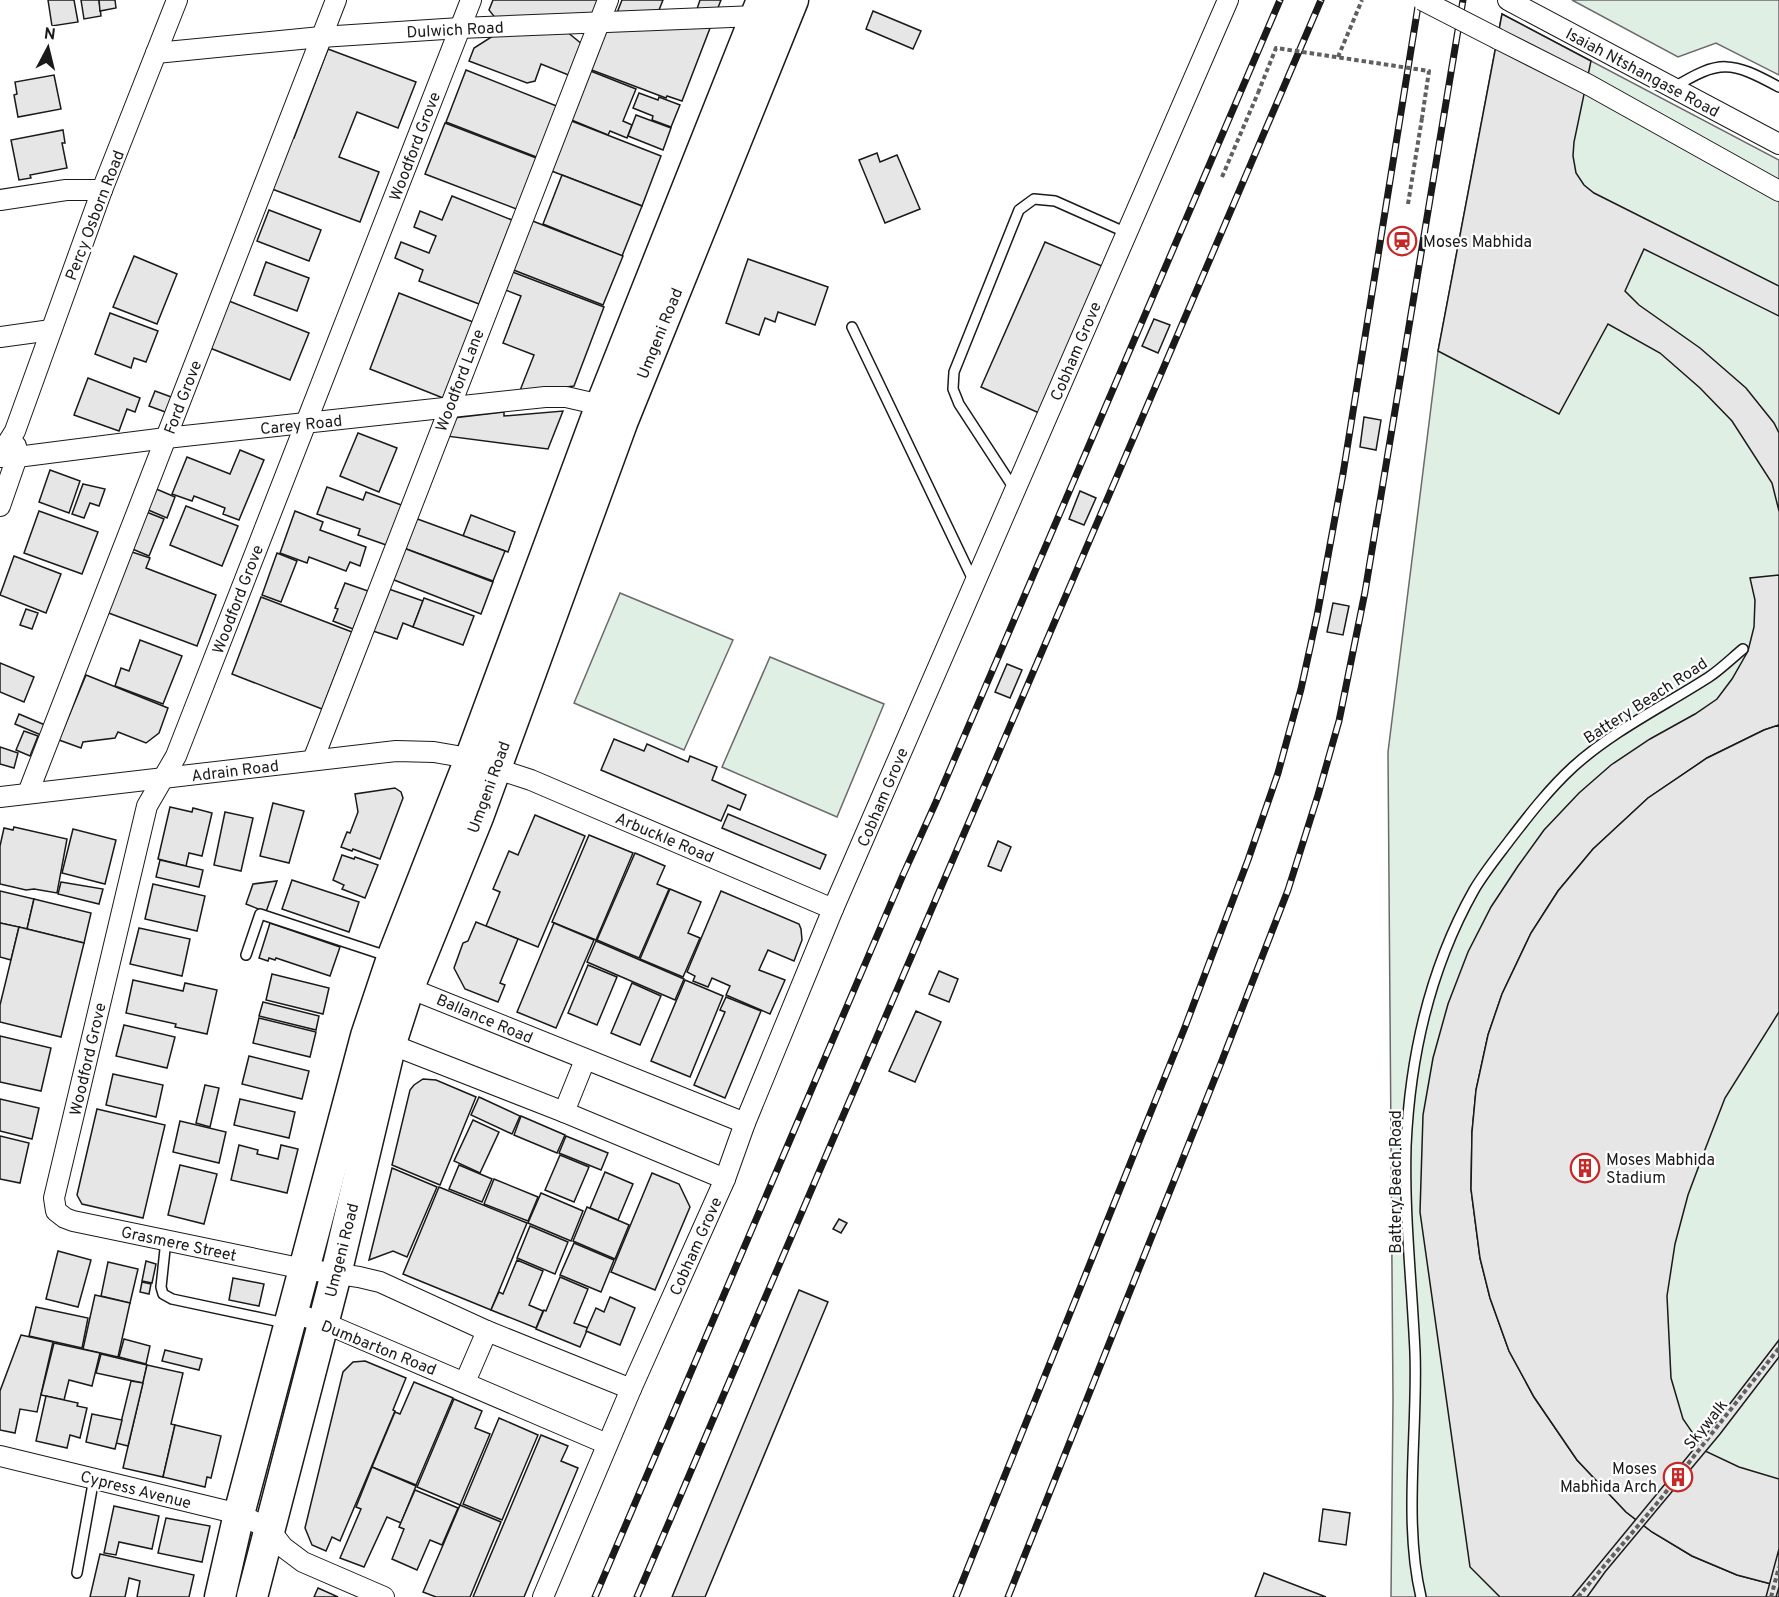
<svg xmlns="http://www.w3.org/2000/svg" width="1779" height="1597" viewBox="0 0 1779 1597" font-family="Overpass,sans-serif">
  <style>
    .green { fill: #e0efe3; stroke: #6a6a6a; stroke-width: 1.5 }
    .building { fill: #e6e6e6; stroke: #1a1a1a; stroke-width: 1.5 }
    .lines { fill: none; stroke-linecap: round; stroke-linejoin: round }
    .lane-casing { stroke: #1a1a1a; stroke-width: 12 }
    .street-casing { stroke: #1a1a1a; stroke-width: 22 }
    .primary-casing { stroke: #1a1a1a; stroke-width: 33 }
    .path { stroke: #5f5f5f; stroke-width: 4; stroke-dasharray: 4.5 3; stroke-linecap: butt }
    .lane { stroke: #fff; stroke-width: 9 }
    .street { stroke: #fff; stroke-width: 20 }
    .primary { stroke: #fff; stroke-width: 30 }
    .rail-casing { stroke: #1a1a1a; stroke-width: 7 }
    .rail { stroke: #fff; stroke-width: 4.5; stroke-dasharray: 14; stroke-linecap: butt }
    .street-bridge-casing { stroke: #1a1a1a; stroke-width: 22; stroke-linecap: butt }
    .path-bridge { stroke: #5f5f5f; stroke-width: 4; stroke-dasharray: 4.5 3; stroke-linecap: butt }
    .street-bridge { stroke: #fff; stroke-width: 20 }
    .labels { text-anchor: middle; stroke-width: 4.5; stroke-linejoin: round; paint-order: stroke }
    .street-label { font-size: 16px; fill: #1a1a1a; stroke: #fff }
    .poi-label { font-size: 16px; fill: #1a1a1a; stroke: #fff; text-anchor: start }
  </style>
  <rect width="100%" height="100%" fill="#fff"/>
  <g class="green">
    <polygon points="1572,0 1779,0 1779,75 1716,43 1678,57"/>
    <polygon points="1502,14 1779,160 1779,1597 1391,1597 1393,1400 1388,752 1438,351"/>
    <polygon points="620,593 733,640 684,750 574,703"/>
    <polygon points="770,657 884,704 837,817 722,767"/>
  </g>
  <g class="building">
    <polygon points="48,0 74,0 78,22 52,26"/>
    <polygon points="81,0 99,0 101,16 84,19"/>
    <polygon points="99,0 115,0 116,8 100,11"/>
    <polygon points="493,0 601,0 594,19 500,24 489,10"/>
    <polygon points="622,0 663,0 657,15 615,18"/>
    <polygon points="700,0 721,0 716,13 696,12"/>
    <polygon points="873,11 921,31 913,49 866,29"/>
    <polygon points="1502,14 1591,61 1574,142 1573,156 1576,173 1584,185 1594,193 1779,286 1779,316 1644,249 1625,291 1639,305 1700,348 1746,388 1774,423 1779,433 1779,511 1772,483 1732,421 1700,388 1660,353 1608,324 1559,414 1438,351"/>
    <polygon points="712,23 682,101 667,96 666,98 589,69 605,29"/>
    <polygon points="566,31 583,45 571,76 541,64 535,81 527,83 469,61 474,48 496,34"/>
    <polygon points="328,49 416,82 398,128 357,112 339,157 379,172 360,222 272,189 292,137 294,138"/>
    <polygon points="466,70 559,107 539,158 446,122"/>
    <polygon points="588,70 636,89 623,121 632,125 627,138 610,131 608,135 569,119"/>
    <polygon points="54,75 61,109 18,117 14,95 17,94 15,82"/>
    <polygon points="639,93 658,100 659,97 680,105 671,127 652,120 653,116 633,108"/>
    <polygon points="636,115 671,128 663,150 628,136"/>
    <polygon points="569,120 661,156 642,206 549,170"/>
    <polygon points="445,123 539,159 519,210 425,174"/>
    <polygon points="63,130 65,143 62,143 67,168 30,175 31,178 19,180 11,140"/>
    <polygon points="877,153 880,162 897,155 920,209 885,223 859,160"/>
    <polygon points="562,175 642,206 622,256 543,224"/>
    <polygon points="452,196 512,220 479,304 419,281 423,270 395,258 401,242 429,253 436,236 414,227 420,211 442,220"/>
    <polygon points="269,210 321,230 309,261 257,241"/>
    <polygon points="530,220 623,256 603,305 511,269"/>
    <polygon points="1045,242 1104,267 1039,413 981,387"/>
    <polygon points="134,256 177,274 157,324 113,307"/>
    <polygon points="748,259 828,287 815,325 778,312 775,322 765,318 759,335 726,323"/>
    <polygon points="266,262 309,278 297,311 254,295"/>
    <polygon points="510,271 604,307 574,386 519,393 534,355 503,343 521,296 503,289"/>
    <polygon points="399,293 473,322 443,398 370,369"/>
    <polygon points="229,301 309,333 290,380 210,348"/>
    <polygon points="110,313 158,331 146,362 134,358 131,368 95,354"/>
    <polygon points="1154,319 1170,325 1158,353 1142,346"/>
    <polygon points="88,378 140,398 135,412 127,409 119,431 74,415"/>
    <polygon points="155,391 174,398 168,413 149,406"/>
    <polygon points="563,411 548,449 446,436 453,418 504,412 504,416"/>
    <polygon points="1364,417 1381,420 1376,450 1360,447"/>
    <polygon points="358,433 397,448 379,492 340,476"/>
    <polygon points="240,450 264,460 239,520 223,514 225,508 194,496 192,501 172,494 187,457 230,474"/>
    <polygon points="50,470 80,481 69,513 39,502"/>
    <polygon points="83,484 105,489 99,506 90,503 84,518 72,514"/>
    <polygon points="327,487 363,500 366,492 404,506 389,546 358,535 360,529 317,514"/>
    <polygon points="154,488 175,497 167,518 146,509"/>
    <polygon points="1080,491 1096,498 1084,525 1069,519"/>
    <polygon points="186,506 238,526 222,566 170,545"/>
    <polygon points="39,511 98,532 82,574 24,553"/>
    <polygon points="144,511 164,519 149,556 130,548"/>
    <polygon points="295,511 323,522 320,530 366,547 360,566 350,562 346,571 309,557 307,563 280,553"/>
    <polygon points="471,515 515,532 508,552 463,536"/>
    <polygon points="412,517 505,551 493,581 401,547"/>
    <polygon points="401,547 493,582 481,614 389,578"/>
    <polygon points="129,551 150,558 146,568 216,595 197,646 106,612"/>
    <polygon points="277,553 297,561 281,602 262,595"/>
    <polygon points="14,556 61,574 46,613 0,595"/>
    <polygon points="1779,575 1779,725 1764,730 1707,758 1648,798 1593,849 1558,891 1531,933 1502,994 1488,1035 1476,1090 1472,1132 1471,1189 1480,1258 1490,1298 1509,1351 1534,1397 1577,1460 1626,1512 1652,1532 1692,1556 1737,1575 1779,1586 1779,1597 1500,1597 1470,1567 1420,1212 1423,1115 1433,1058 1448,1004 1468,952 1491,907 1518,866 1544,830 1579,793 1611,765 1650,739 1695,714 1717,699 1732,679 1748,651 1754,627 1755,600 1750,578"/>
    <polygon points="345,583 368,591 353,629 333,621 338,609 335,608"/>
    <polygon points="386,588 423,601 413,627 403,623 397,639 370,630"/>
    <polygon points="261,597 352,632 322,709 232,674"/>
    <polygon points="424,598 474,616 463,645 413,627"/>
    <polygon points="1333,603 1349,606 1343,635 1327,632"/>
    <polygon points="26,609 38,613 32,629 20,625"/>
    <polygon points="140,640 182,656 163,704 115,686 121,668 129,671"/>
    <polygon points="0,663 34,677 24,702 0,692"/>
    <polygon points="1007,664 1022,670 1010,698 995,692"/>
    <polygon points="86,675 168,708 159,733 146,743 118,732 115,738 83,742 81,748 59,740"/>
    <polygon points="19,714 45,725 41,735 15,724"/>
    <polygon points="1779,725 1779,1012 1725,1098 1706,1147 1688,1195 1675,1244 1667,1296 1671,1378 1683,1419 1705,1451 1739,1467 1779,1479 1779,1586 1737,1575 1692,1556 1652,1532 1626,1512 1577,1460 1534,1397 1509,1351 1490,1298 1480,1258 1471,1189 1472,1132 1476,1090 1488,1035 1502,994 1531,933 1558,891 1593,849 1648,798 1707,758 1764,730"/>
    <polygon points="24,731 38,736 30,756 16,750"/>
    <polygon points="614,739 644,751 647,744 688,762 690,756 717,767 712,780 746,795 740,810 728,805 721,821 601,770"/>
    <polygon points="0,747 18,753 14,768 0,764"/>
    <polygon points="395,788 401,792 403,798 380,859 353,849 352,851 341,847 347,832 350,833 358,812 355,794"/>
    <polygon points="273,803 304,811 289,863 260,856"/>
    <polygon points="170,807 192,812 193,808 212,813 202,856 189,853 186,866 158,859"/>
    <polygon points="225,812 253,818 241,871 214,865"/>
    <polygon points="728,814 826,855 820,869 722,828"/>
    <polygon points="535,815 585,836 538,947 486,926 500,892 493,889 509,851 518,855"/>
    <polygon points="14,827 67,839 57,893 34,889 26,890 0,884 0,846 4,828 13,830"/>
    <polygon points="73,829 116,840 105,884 62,873"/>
    <polygon points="589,835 633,853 596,940 552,922"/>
    <polygon points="998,841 1011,847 1001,871 988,866"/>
    <polygon points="635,853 665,866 657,884 669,889 639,958 597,940"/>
    <polygon points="342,855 354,859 355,857 378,865 365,898 342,889 344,885 333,880"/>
    <polygon points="160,860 203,870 199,887 156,877"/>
    <polygon points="292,880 359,902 349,932 282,909"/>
    <polygon points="277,881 266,912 246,904 253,884"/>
    <polygon points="61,882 103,889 99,904 58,894"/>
    <polygon points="153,884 205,896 197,931 145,919"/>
    <polygon points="670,889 701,902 688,933 700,938 683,977 640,959"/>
    <polygon points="0,891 34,899 27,929 0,923"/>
    <polygon points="721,891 799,924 801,929 802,940 794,961 768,950 759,970 785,980 770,1014 726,995 730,986 712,978 708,987 693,981 695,976 687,972"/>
    <polygon points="34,899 91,913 84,943 27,929"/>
    <polygon points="476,922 518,939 500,983 505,985 498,1002 465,989 454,968 463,943 468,941"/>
    <polygon points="0,923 19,927 11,960 0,957"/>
    <polygon points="270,923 340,947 330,976 276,958 275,960 269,958 268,961 259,958"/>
    <polygon points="554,923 594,940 556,1028 517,1012"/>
    <polygon points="19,927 84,943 61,1037 0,1022 0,1005"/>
    <polygon points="139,928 190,939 182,976 130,964"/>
    <polygon points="596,941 684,979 675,1000 587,962"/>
    <polygon points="588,965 617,977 597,1025 568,1013"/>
    <polygon points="939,971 958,979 949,1002 929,994"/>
    <polygon points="272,974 329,988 323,1014 266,1000"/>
    <polygon points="133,980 183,991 185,983 217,990 207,1034 175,1027 176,1024 126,1013"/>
    <polygon points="685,980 723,996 690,1077 651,1061"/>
    <polygon points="632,983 661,996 640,1045 611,1033"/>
    <polygon points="726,997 761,1011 725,1098 694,1085 725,1012 720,1010"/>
    <polygon points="263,1002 319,1016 316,1030 259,1016"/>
    <polygon points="916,1011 941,1022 915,1082 889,1071"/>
    <polygon points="259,1018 316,1032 310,1057 253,1043"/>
    <polygon points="124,1025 175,1037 167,1068 116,1056"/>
    <polygon points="0,1036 51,1048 41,1091 0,1082"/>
    <polygon points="249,1056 309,1071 302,1099 242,1084"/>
    <polygon points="113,1074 163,1085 156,1117 106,1105"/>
    <polygon points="423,1079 436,1080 476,1097 440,1185 392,1165 410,1090 414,1085"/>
    <polygon points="205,1085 219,1088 210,1127 196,1123"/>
    <polygon points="479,1097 520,1116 512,1134 471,1115"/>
    <polygon points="0,1099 39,1108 32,1139 0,1131"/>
    <polygon points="240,1099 295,1112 289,1138 234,1125"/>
    <polygon points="97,1109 165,1125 143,1218 82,1204 77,1195"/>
    <polygon points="521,1116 565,1135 557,1153 514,1135"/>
    <polygon points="473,1120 499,1132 480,1173 454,1161"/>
    <polygon points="180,1121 226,1132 219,1163 173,1152"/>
    <polygon points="0,1136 29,1143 20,1183 0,1179"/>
    <polygon points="566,1136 608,1153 601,1170 559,1153"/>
    <polygon points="239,1145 258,1150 257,1154 278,1159 281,1145 298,1149 287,1193 231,1180"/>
    <polygon points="560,1155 589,1167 574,1202 545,1190"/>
    <polygon points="180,1165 217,1174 204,1224 168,1215"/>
    <polygon points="459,1165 492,1179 482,1202 449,1189"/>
    <polygon points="392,1168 437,1187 407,1257 393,1251 369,1260"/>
    <polygon points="605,1172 633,1184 618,1220 590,1208"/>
    <polygon points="652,1173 679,1184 690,1207 655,1290 611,1272"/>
    <polygon points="494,1179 538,1197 528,1221 484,1204"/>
    <polygon points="439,1187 527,1223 491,1310 403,1274"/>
    <polygon points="541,1193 583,1211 571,1241 528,1223"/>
    <polygon points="587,1207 629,1225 615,1259 573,1241"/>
    <polygon points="839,1219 847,1223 841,1233 833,1229"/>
    <polygon points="530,1226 568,1242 555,1274 517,1258"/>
    <polygon points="574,1243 614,1260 601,1292 560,1275"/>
    <polygon points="58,1251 91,1260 78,1307 46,1299"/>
    <polygon points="517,1260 543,1271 529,1305 543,1311 536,1328 491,1310 499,1292 503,1294"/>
    <polygon points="146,1261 156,1264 152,1283 142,1281"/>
    <polygon points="108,1262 138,1269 130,1303 101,1296"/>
    <polygon points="560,1277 588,1289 574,1323 588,1328 580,1347 536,1329 544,1310 546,1311"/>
    <polygon points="233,1278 264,1284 259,1306 229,1300"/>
    <polygon points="142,1282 151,1284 149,1294 140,1292"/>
    <polygon points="799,1290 828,1302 705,1597 672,1597"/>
    <polygon points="95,1295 130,1303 118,1357 83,1349"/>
    <polygon points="610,1297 635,1308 620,1345 586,1331 596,1308 604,1312"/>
    <polygon points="36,1307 88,1318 82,1348 29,1336"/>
    <polygon points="21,1335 53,1342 37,1412 20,1409 15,1433 0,1430 0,1391"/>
    <polygon points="124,1339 150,1346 146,1364 119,1357"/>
    <polygon points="1779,1340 1779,1357 1720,1434 1605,1572 1587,1597 1572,1597 1712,1427"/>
    <polygon points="54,1343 100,1353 92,1386 69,1380 64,1400 41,1395"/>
    <polygon points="165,1350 202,1359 199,1370 162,1361"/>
    <polygon points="101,1354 147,1365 143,1383 96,1373"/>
    <polygon points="365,1361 406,1378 393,1410 395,1411 340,1541 332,1537 326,1551 312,1545 305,1528 343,1372 353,1362"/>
    <polygon points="147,1365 183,1373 171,1424 175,1425 163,1477 123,1468"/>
    <polygon points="131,1381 143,1383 128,1446 116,1443"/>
    <polygon points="414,1382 453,1398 416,1485 372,1467 395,1412 400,1414"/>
    <polygon points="46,1396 78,1403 77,1406 87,1408 80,1438 70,1435 67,1448 36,1441"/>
    <polygon points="454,1399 482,1411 475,1428 490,1434 460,1505 417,1487"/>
    <polygon points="92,1414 122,1420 115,1449 86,1442"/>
    <polygon points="499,1418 538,1435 502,1520 463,1504"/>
    <polygon points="175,1425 221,1436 211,1478 207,1477 205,1487 163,1477"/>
    <polygon points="541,1435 568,1446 561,1461 578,1468 524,1597 473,1597"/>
    <polygon points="372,1467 416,1486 401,1523 387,1517 364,1567 340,1558 361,1509 356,1507"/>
    <polygon points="415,1490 458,1508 442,1545 430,1540 417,1570 392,1559 404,1529 399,1527"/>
    <polygon points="460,1505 501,1522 470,1597 436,1597 423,1592"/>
    <polygon points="114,1506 159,1516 152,1549 119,1542 116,1555 104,1553"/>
    <polygon points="1323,1509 1350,1513 1346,1545 1319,1541"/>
    <polygon points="166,1518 210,1526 202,1562 158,1553"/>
    <polygon points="1779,1549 1779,1587 1776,1597 1766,1597"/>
    <polygon points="100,1554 194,1575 189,1597 137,1597 140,1581 129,1578 125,1597 90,1597"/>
    <polygon points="1264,1573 1326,1597 1255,1597"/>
    <polygon points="318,1588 338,1597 314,1597"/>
  </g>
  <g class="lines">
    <g class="lane-casing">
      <g id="lane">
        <path d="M1673,88c47,-29 58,-27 106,-1"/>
        <polyline points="852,327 974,582"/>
        <polyline points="1015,490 959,404 953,389 954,372 1019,210 1034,199 1055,201 1127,233"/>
        <polyline points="246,955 260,914 390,957"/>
        <polyline points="166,1240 161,1287 163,1294 172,1299 285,1323"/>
        <polyline points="77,1573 94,1478"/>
        <path d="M1421,1597c-18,-75 -3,-167 -6,-245 -3,-68 -11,-137 -9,-206 4,-89 24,-178 68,-256 10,-17 23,-33 35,-49 20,-26 40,-52 64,-74 41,-37 91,-61 136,-90 12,-8 23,-19 34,-28"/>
      </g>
    </g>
    <g class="street-casing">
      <g id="street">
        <polyline points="471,0 176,756 147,806 54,1198 56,1211 65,1218 73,1221 304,1269 359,1277 380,1282 487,1331 631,1389"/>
        <polyline points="1508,0 1779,144"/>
        <polyline points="1498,39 1589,85 1779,191"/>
        <polyline points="156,53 321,37 460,28 756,16"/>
        <polyline points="0,200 66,190 102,190"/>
        <polyline points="0,337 51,330"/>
        <polyline points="0,455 15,431 102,190 177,0"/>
        <polyline points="0,457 17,457 166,438 545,397 566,397 601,405"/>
        <polyline points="0,506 17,457 16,446"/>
        <polyline points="313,760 608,0"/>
        <polyline points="28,793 336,0"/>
        <polyline points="0,797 396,751 434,752 457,756 531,780 833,909"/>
        <polyline points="399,984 745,1123"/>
        <polyline points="380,1040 564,1112 725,1179"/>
        <polyline points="564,1112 585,1060"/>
        <polyline points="293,1313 322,1322 607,1444"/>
        <polyline points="465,1382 487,1331"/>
        <polyline points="0,1456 239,1514 269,1529 283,1547 303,1562 384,1597"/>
        <polyline points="543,1597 631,1389 725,1179 745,1123 833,909 1228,0"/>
      </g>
    </g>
    <g class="primary-casing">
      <g id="primary">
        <polyline points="220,1597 239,1514 366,1036 392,958 470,759 601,405 762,0"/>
        <polyline points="252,1597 336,1274 391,1043 409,987 478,817 622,423 793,0"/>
      </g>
    </g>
    <g class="path">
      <polyline points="1338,57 1362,0"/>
      <polyline points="1222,177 1258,93"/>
      <polyline points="1408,204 1422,118"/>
      <polyline points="1578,1597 1658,1502 1779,1348"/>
      <polyline points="1771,1597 1779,1567"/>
    </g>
    <use href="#lane" class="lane"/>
    <use href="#street" class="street"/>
    <use href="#primary" class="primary"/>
    <g class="rail-casing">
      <g id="rail">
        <polyline points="595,1597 903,875 936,802 1280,0"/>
        <polyline points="637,1597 1321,0"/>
        <polyline points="956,1597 1185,1027 1248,860 1278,773 1301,689 1317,616 1343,474 1419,0"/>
        <polyline points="1008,1597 1221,1063 1288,890 1318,795 1339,721 1365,592 1463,0"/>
      </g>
    </g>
    <use href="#rail" class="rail"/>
    <g class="street-bridge-casing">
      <polyline id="street-bridge" points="1422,0 1498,39"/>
    </g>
    <polyline class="path-bridge" points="1258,93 1276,48 1429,71 1422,118"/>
    <use href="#street-bridge" class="street-bridge"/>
  </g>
  <defs>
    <g id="station-ring" transform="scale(1.5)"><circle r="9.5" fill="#fff" stroke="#c62828" stroke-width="1.5"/><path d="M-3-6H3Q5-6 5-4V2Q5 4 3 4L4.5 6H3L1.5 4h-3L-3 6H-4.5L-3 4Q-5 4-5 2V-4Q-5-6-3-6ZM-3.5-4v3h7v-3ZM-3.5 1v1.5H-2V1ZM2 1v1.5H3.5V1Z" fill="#c62828"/></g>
    <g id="building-ring" transform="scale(1.5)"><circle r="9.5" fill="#fff" stroke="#c62828" stroke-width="1.5"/><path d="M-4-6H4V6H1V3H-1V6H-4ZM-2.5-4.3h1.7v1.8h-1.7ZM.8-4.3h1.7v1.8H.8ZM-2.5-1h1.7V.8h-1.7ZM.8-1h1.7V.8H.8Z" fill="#c62828"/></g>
  </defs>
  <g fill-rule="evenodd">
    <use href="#station-ring" x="1402" y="241"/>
    <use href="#building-ring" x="1585" y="1168"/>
    <use href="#building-ring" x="1678" y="1477"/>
  </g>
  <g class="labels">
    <g class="street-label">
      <text transform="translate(455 29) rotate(-3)" y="6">Dulwich Road</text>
      <text transform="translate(1643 72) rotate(28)" y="6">Isaiah Ntshangase Road</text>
      <text transform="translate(414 146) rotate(-69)" y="6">Woodford Grove</text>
      <text transform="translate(94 215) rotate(-69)" y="6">Percy Osborn Road</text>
      <text transform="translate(659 333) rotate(-68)" y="6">Umgeni Road</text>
      <text transform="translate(1075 351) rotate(-67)" y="6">Cobham Grove</text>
      <text transform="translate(459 380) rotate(-69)" y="6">Woodford Lane</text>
      <text transform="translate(182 397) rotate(-69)" y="6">Ford Grove</text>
      <text transform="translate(301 424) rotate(-6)" y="6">Carey Road</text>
      <text transform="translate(237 599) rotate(-69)" y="6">Woodford Grove</text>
      <text transform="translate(1645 700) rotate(-33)" y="6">Battery Beach Road</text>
      <text transform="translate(235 770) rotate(-7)" y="6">Adrain Road</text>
      <text transform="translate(488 787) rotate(-70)" y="6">Umgeni Road</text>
      <text transform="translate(882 797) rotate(-67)" y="6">Cobham Grove</text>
      <text transform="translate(665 837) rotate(23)" y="6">Arbuckle Road</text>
      <text transform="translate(485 1018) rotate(23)" y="6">Ballance Road</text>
      <text transform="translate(87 1059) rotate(-77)" y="6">Woodford Grove</text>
      <text transform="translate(1395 1182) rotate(-90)" y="6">Battery Beach Road</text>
      <text transform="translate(179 1243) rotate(12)" y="6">Grasmere Street</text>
      <text transform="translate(695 1246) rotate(-66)" y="6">Cobham Grove</text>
      <text transform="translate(341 1250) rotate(-76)" y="6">Umgeni Road</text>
      <text transform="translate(379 1347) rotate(22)" y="6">Dumbarton Road</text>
      <text transform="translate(1705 1424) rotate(-51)" y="6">Skywalk</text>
      <text transform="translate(136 1489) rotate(14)" y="6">Cypress Avenue</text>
    </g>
    <g class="poi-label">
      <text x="1423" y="247">Moses Mabhida</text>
      <text x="1606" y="1165">Moses Mabhida<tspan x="1606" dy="18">Stadium</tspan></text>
      <text x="1657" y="1474" text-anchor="end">Moses<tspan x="1657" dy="18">Mabhida Arch</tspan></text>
    </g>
  </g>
  <g transform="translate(48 48) rotate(7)" stroke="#ffffff" stroke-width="4.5" paint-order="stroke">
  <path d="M0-4.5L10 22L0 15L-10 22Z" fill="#1a1a1a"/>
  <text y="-9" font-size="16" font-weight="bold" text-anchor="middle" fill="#1a1a1a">N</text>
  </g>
</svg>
